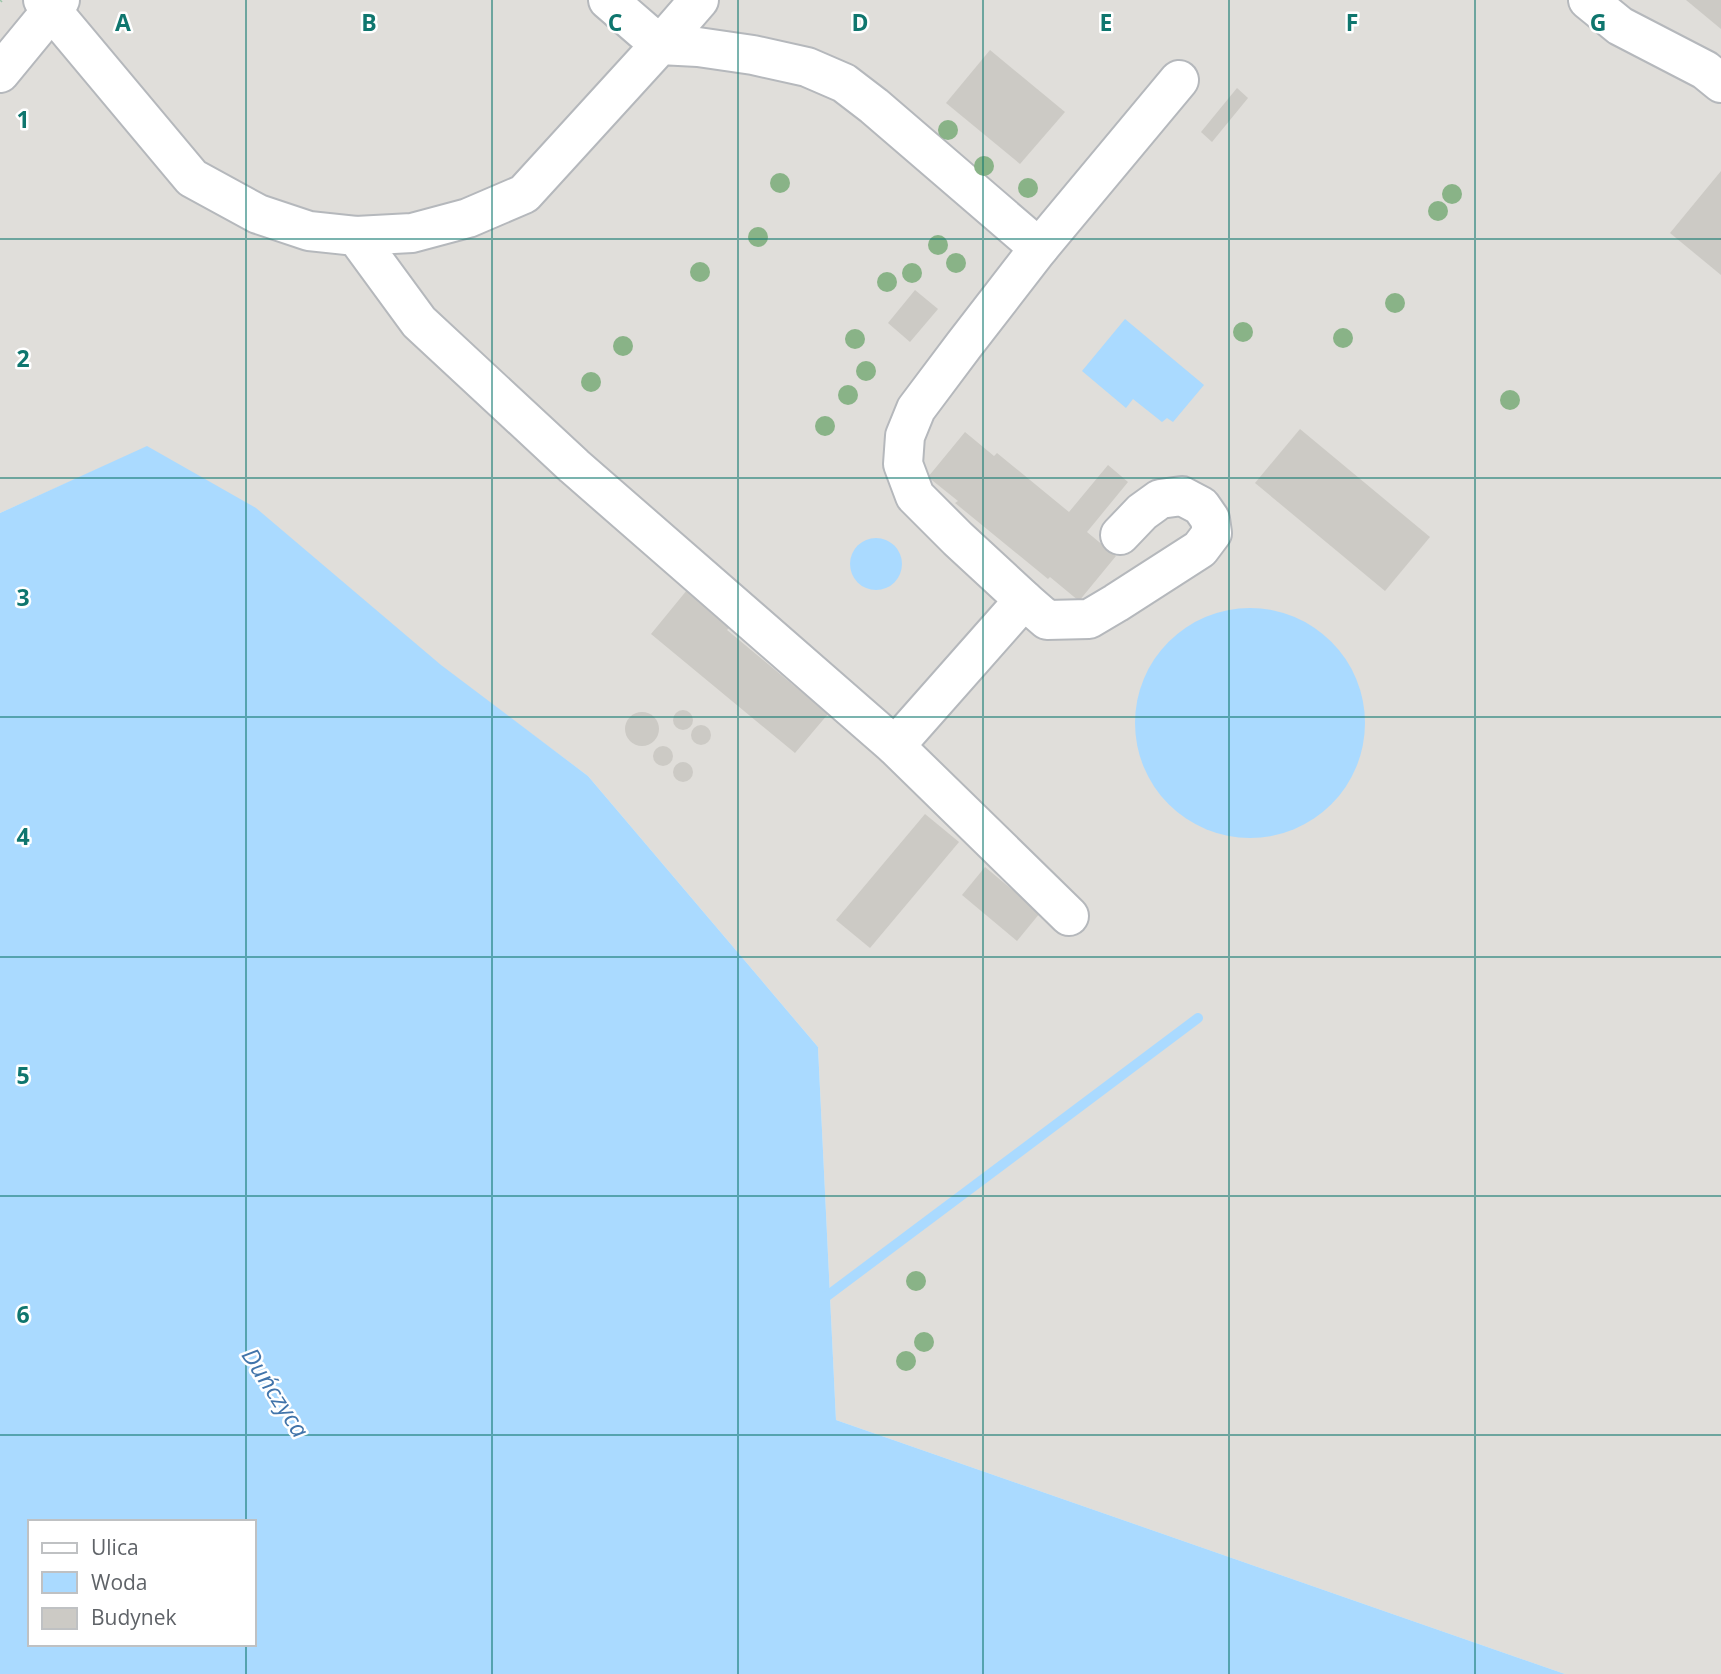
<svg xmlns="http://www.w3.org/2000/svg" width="1721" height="1674" viewBox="0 0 1721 1674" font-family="'Open Sans',sans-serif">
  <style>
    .industrial { fill: #e0deda }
    .water { fill: #aadaff; fill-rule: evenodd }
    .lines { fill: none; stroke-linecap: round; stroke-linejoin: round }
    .stream { stroke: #aadaff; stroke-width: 10 }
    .building { fill: #cccac5 }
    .minor-casing { stroke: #b5b8bc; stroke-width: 42 }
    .path { stroke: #9cc7a9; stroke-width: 4.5; stroke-dasharray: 7 3.5; stroke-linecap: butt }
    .minor { stroke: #fff; stroke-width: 38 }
    .tree { fill: #89b387 }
    .grid { fill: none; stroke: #0f766e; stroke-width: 2; stroke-opacity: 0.55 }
    .labels { text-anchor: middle; stroke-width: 5; stroke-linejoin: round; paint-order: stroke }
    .water-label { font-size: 24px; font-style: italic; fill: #4174aa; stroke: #fff }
    .grid-label { font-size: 23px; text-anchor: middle; font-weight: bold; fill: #0f766e; stroke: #fff; stroke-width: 5; stroke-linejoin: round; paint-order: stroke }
  </style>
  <rect width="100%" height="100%" fill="#f1efe8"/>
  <polygon class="industrial" points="0,0 1721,0 1721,1674 1565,1674 836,1420 818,1047 588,776 147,447 0,513"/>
  <g class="water">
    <polygon points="1125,319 1204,385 1173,422 1167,418 1162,422 1133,399 1126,408 1082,371"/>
    <path d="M147,446l109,62 185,157 147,111 230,271 18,373 729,254h-1565v-1161zM30,1522h224v122h-224z"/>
    <circle cx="876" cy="564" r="26"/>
    <circle cx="1250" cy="723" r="115"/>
  </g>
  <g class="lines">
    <polyline class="stream" points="819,1300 823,1299 1198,1018"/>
  </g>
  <g class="building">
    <polygon points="1686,0 1721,0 1721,29"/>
    <polygon points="990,50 1065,112 1020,164 946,103"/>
    <polygon points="1237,88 1248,98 1212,142 1201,132"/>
    <polygon points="1721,171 1721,275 1670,233"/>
    <polygon points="915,290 938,309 910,342 888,323"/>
    <polygon points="1300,429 1430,537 1385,591 1255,483"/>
    <polygon points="965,432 994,456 997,453 1069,512 1108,465 1128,482 1087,532 1116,556 1079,601 1050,577 1048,579 955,503 958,501 928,477"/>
    <polygon points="687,590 731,626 727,630 828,714 795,753 651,634"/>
    <circle cx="683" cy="720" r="10"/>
    <circle cx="642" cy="729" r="17"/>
    <circle cx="701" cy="735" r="10"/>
    <circle cx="663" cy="756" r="10"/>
    <circle cx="683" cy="772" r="10"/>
    <polygon points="925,814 959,842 870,948 836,920"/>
    <polygon points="985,867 1040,913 1017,941 962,895"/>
  </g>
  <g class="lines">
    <g class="minor-casing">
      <g id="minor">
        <polyline points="43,0 192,178 258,214 309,231 356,236 412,233 468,218 524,194 660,45 698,47 753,55 807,67 844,83 874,106 1039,248 964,345 916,409 905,436 903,464 915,496 958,539 1024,600 895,746 574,466 419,322 356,236"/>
        <polyline points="608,0 660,45 699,0"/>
        <polyline points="1588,0 1620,26 1705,70 1721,83"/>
        <polyline points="0,73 60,0"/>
        <polyline points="1039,248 1179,80"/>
        <polyline points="1024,600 1047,620 1089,619 1116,603 1200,549 1212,533 1210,519 1201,506 1182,496 1160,499 1142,512 1120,535"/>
        <polyline points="895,746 1069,916"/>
      </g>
    </g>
    <polyline class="path" points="0,1 1,0"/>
    <use href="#minor" class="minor"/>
  </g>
  <g class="tree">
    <circle cx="948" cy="130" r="10"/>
    <circle cx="984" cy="166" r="10"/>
    <circle cx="780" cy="183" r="10"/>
    <circle cx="1028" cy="188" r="10"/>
    <circle cx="1452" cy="194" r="10"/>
    <circle cx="1438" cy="211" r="10"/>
    <circle cx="758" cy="237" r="10"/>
    <circle cx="938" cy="245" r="10"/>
    <circle cx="956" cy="263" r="10"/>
    <circle cx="700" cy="272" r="10"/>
    <circle cx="912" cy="273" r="10"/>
    <circle cx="887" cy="282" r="10"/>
    <circle cx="1395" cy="303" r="10"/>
    <circle cx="1243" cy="332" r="10"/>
    <circle cx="1343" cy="338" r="10"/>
    <circle cx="855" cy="339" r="10"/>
    <circle cx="623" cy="346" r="10"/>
    <circle cx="866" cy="371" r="10"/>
    <circle cx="591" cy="382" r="10"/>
    <circle cx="848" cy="395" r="10"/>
    <circle cx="1510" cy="400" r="10"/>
    <circle cx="825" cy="426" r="10"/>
    <circle cx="916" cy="1281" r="10"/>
    <circle cx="924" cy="1342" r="10"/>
    <circle cx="906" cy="1361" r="10"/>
  </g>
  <path class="grid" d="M246,0v1522M492,0v1674M738,0v1674M983,0v1674M1229,0v1674M1475,0v1674M0,239h1721M0,478h1721M0,717h1721M0,957h1721M0,1196h1721M0,1435h1721M246,1644v30"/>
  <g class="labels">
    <g class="water-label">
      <text transform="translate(275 1393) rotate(57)" y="8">Duńczyca</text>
    </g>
  </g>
  <g class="grid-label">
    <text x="123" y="31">A</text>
    <text x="369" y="31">B</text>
    <text x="615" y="31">C</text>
    <text x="860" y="31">D</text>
    <text x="1106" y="31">E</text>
    <text x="1352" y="31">F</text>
    <text x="1598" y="31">G</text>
    <text x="23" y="128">1</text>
    <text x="23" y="367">2</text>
    <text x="23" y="606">3</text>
    <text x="23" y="845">4</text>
    <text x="23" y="1084">5</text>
    <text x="23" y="1323">6</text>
  </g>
  <rect x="28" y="1520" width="228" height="126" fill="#ffffff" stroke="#bfc1c3" stroke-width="2"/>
  <rect x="42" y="1543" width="35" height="10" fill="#ffffff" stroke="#bfc1c3" stroke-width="2"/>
  <text x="91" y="1555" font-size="21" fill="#5f6368">Ulica</text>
  <rect x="42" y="1572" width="35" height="21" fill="#aadaff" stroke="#bfc1c3" stroke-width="2"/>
  <text x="91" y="1590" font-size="21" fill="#5f6368">Woda</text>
  <rect x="42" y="1608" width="35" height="21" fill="#cccac5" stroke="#bfc1c3" stroke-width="2"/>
  <text x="91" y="1625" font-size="21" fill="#5f6368">Budynek</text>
</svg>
